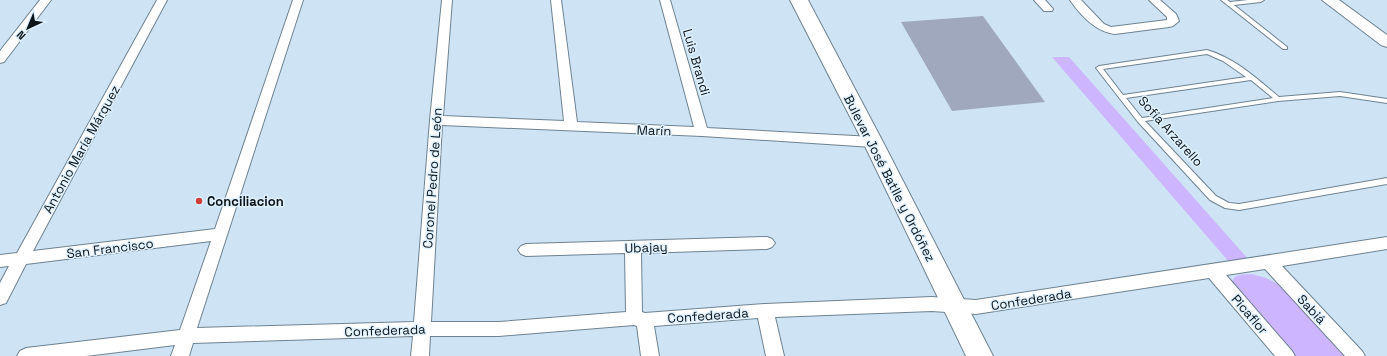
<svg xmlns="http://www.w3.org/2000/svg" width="1387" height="356" viewBox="0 0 1387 356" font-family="'Space Grotesk',sans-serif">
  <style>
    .green { fill: #cdb5ff }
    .building { fill: #a0a8bd }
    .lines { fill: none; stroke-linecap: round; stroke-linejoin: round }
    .lane-casing { stroke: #6e8290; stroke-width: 2 }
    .street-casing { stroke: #6e8290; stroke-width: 2 }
    .secondary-casing { stroke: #6e8290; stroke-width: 2 }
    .primary-casing { stroke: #6e8290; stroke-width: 2 }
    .lane { fill: #fff; fill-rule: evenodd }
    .street { fill: #fff; fill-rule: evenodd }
    .secondary { fill: #fff; fill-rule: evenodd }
    .primary { fill: #fff; fill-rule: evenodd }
    .poi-dot { fill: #ce4038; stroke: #dff1fe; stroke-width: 1.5 }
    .labels { text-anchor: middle; stroke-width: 3; stroke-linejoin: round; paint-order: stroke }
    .street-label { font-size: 13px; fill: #0c1419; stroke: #dff1fe }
    .poi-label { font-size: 13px; font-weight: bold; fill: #0c1419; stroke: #dff1fe; text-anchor: start }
  </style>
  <rect width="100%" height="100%" fill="#cee4f4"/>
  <g class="green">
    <polygon points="1052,57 1069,57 1249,260 1230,263"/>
    <path d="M1252,274l14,4 18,9 66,69h-57l-61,-74c3,-9 11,-7 20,-8z"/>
  </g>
  <polygon class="building" points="983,16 1045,102 952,111 901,22"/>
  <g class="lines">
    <g class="lane-casing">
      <g id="lane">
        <polygon points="1221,0 1227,0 1230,2 1248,0 1264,0 1261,2 1234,5 1287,47 1287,49 1283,49"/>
        <path d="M1207,50c28,8 50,29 72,47l61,-5 47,7v4l-47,-7 -62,5 -133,20 71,75 13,7 10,1 148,-26v6l-148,26 -14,-2 -15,-8 -72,-78 -42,-54 3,-2zM1207,54l16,7 23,16 -123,18 -20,-26zM1251,80l22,18 -131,20 -16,-20z"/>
      </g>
    </g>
    <g class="street-casing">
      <g id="street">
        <polygon points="40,0 51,0 4,62 0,63 0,51"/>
        <polygon points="157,0 167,0 33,251 215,229 293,0 303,0 197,328 414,322 430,120 442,0 452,0 443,116 564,121 551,0 561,0 577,122 694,127 660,0 670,0 707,128 873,137 878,139 880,142 878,145 873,147 702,136 442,125 431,322 499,322 626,312 625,253 526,256 521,254 518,250 521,246 526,244 767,237 772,239 775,243 772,247 767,249 641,253 642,312 645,313 765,304 932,297 976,300 1387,237 1387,249 1282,266 1362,351 1365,356 1345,356 1265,269 1226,275 1292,351 1295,356 1275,356 1209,278 976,314 932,311 775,317 784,356 766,356 758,318 654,326 659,356 641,356 637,326 634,325 499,336 430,336 429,356 411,356 413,336 193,343 189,356 171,356 175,345 86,356 17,356 20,351 26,348 180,330 211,241 26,264 6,303 0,305 0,283 9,266 0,267 0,255 17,253"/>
        <polygon points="1034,0 1045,0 1053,9 1052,11 1044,11"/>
        <path d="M1070,0h11l23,24 7,3 56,-7v-3l-18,-17h11l16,14 3,7 -6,5 -4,1 -54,7c-19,-2 -34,-18 -45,-34z"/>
      </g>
    </g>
    <g class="secondary-casing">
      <polygon id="secondary" points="1322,0 1339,0 1387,35 1387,47 1381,45"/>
    </g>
    <g class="primary-casing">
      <polygon id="primary" points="790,0 808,0 883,142 993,356 966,356 863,142"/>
    </g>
    <use href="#lane" class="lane"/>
    <use href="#street" class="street"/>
    <use href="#secondary" class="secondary"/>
    <use href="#primary" class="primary"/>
  </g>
  <circle class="poi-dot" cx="199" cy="201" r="4"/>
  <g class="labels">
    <g class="street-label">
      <text transform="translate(697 62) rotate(74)" y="5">Luis Brandi</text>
      <text transform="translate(654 130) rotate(2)" y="5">Marín</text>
      <text transform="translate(1171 131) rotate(48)" y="5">Sofía Arzarello</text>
      <text transform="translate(81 149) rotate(-61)" y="5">Antonio María Márquez</text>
      <text transform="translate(432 178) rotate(-86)" y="5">Coronel Pedro de León</text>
      <text transform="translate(890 178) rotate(63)" y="5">Bulevar José Batlle y Ordóñez</text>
      <text transform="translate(646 247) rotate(-2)" y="5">Ubajay</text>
      <text transform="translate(110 248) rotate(-7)" y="5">San Francisco</text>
      <text transform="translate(1031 299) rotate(-9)" y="5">Confederada</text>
      <text transform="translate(1312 309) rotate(47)" y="5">Sabiá</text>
      <text transform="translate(1250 314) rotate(49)" y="5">Picaflor</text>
      <text transform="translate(708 315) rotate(-4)" y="5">Confederada</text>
      <text transform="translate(385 330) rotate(-2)" y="5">Confederada</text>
    </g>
    <g class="poi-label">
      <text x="207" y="206">Conciliacion</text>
    </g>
  </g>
  <g transform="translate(28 28) rotate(224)" stroke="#dff1fe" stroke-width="3" paint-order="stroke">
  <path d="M0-3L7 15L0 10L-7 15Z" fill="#0c1419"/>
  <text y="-6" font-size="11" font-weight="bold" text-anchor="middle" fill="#0c1419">N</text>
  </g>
</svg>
